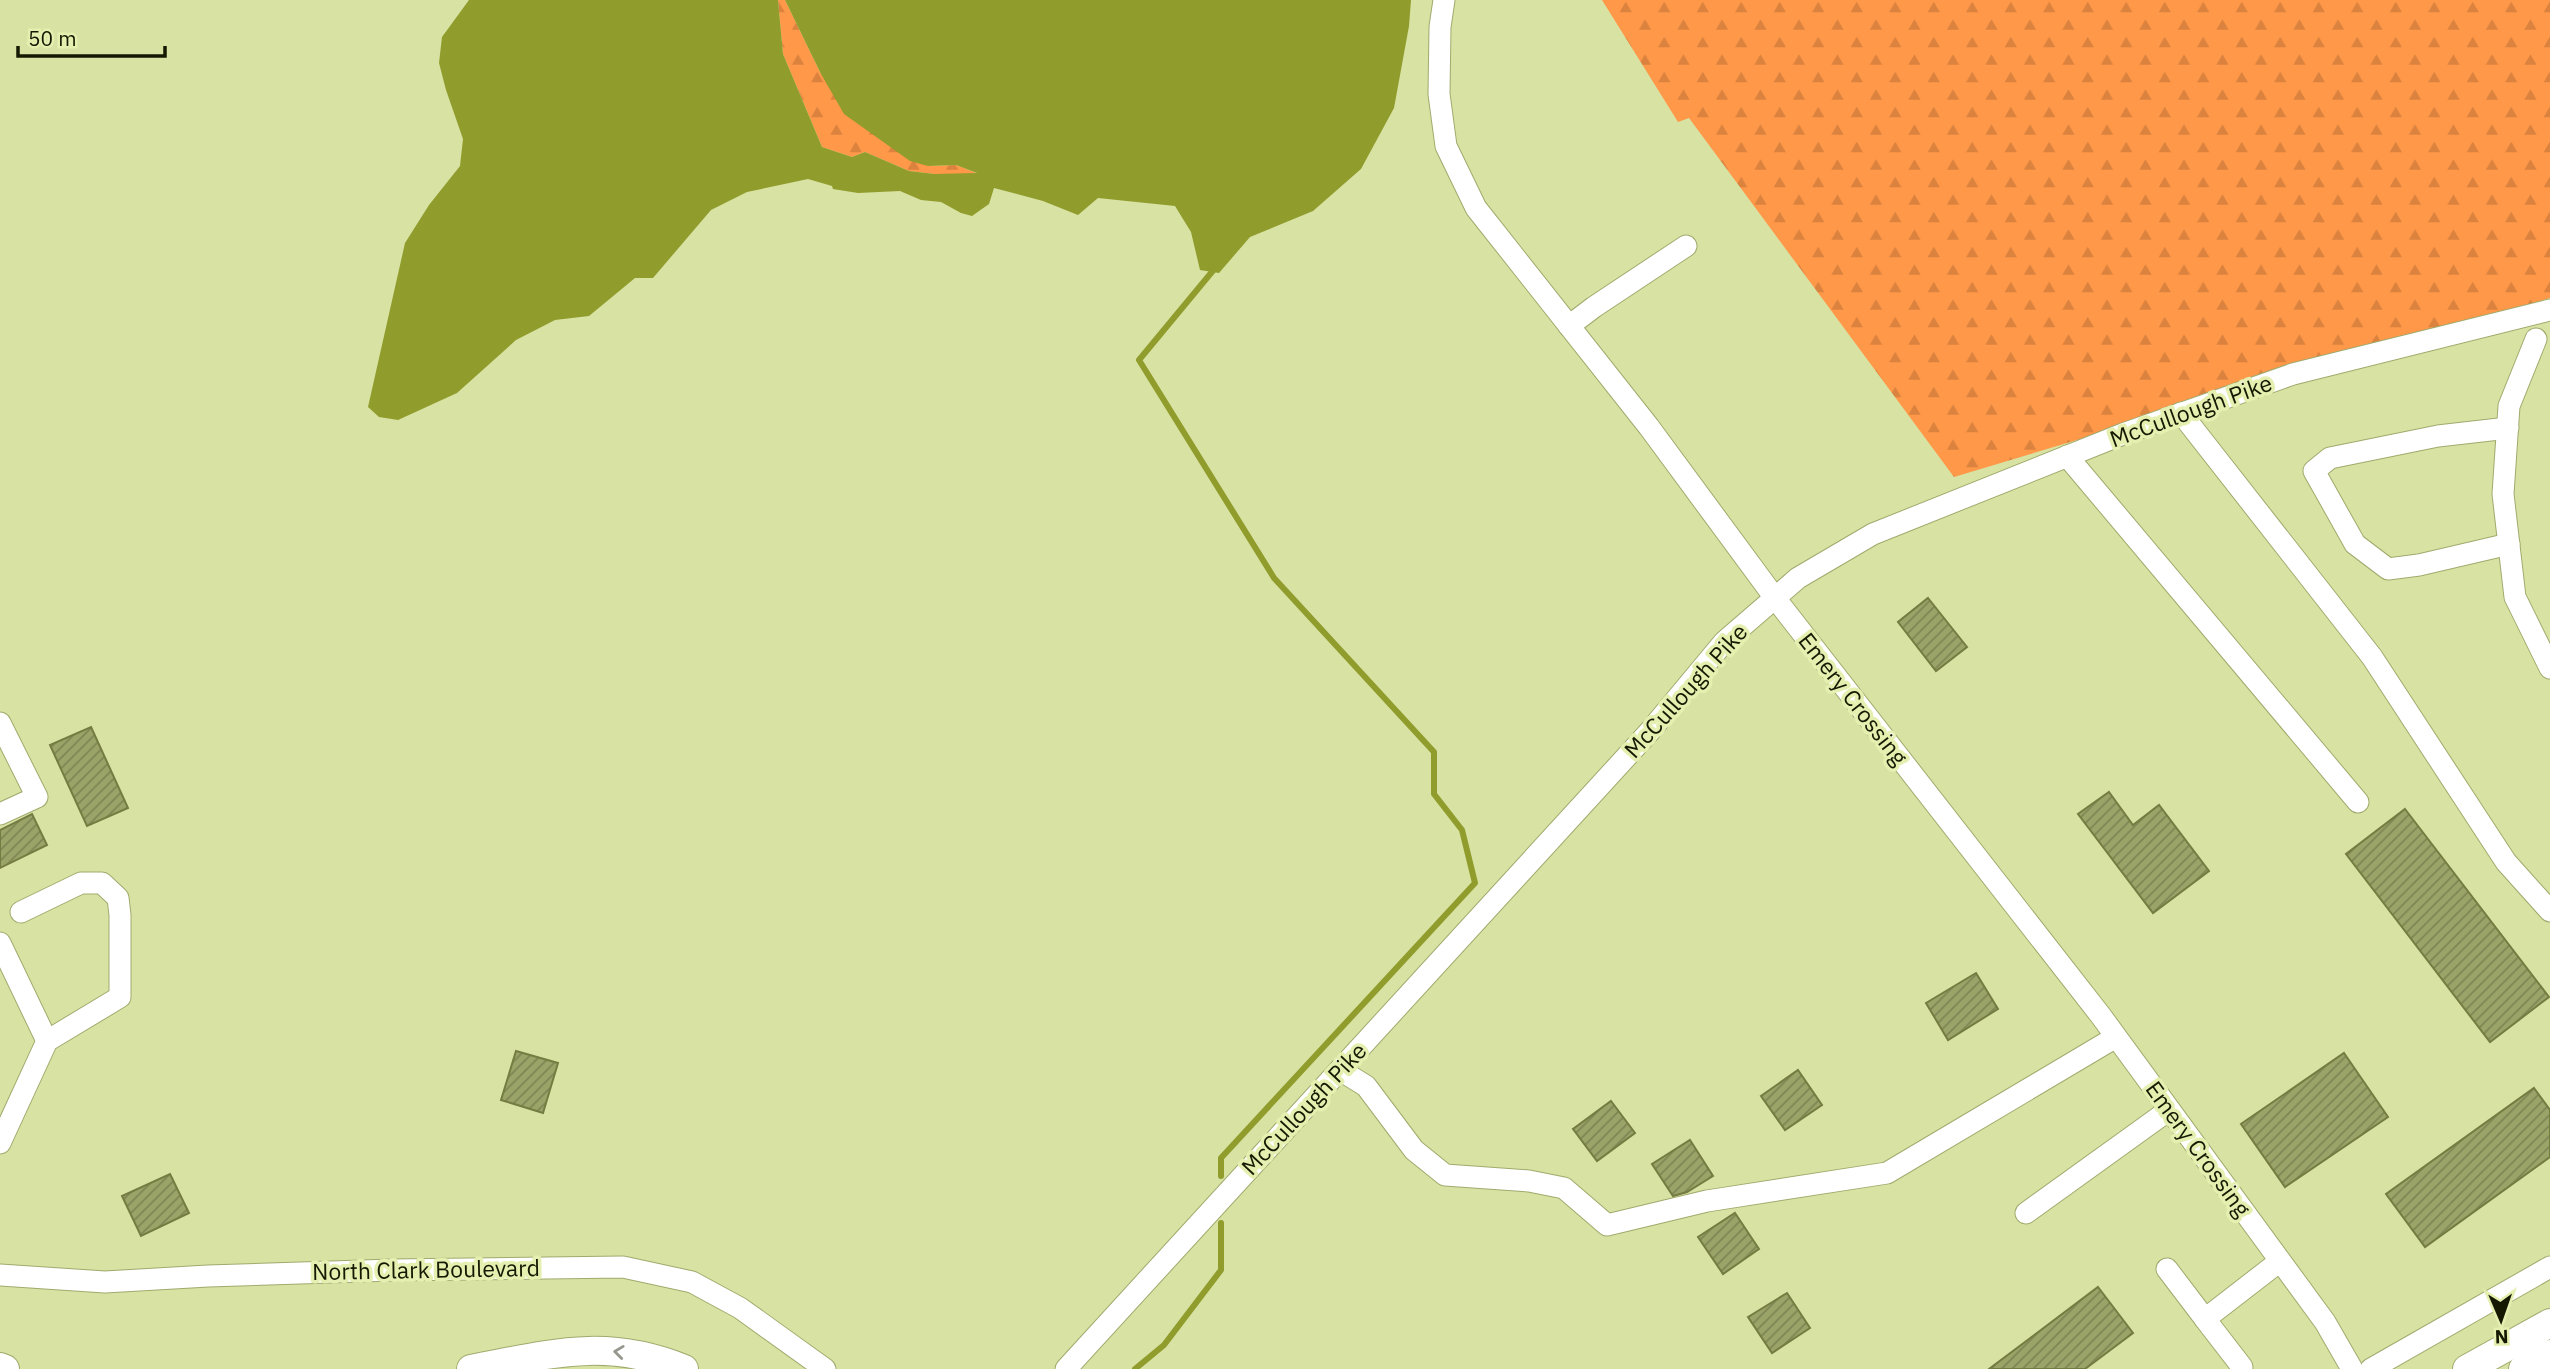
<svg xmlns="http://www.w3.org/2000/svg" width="2550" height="1369" viewBox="0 0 2550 1369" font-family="'IBM Plex Sans',sans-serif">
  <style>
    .forest { fill: url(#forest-firs) }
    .water { fill: #909c2c }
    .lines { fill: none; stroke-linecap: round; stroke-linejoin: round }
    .stream { stroke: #909c2c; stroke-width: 6 }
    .building { fill: url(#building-hatch); stroke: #747c41; stroke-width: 2 }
    .minor-casing { stroke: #a1aa6d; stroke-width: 23 }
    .major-casing { stroke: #a1aa6d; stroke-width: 30 }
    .minor { stroke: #fff; stroke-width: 21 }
    .major { stroke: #fff; stroke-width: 28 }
    .oneway { stroke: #96988d }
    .labels { text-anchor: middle; stroke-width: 7; stroke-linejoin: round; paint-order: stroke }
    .street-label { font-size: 23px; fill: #161902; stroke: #e5efb0 }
  </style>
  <defs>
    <pattern id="forest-firs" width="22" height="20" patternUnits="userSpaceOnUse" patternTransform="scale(1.75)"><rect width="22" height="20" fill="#ff9849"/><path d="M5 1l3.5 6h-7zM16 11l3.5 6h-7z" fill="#da823e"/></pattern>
    <pattern id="building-hatch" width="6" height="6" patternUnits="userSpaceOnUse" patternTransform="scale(1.75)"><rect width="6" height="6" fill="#9ba468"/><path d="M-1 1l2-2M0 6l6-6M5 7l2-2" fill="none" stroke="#7d8553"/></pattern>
  </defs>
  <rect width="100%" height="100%" fill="#d8e2a3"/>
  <g class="forest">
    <polygon points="778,0 785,0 821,74 928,166 956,165 979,174 934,174 909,171 865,152 852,157 822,147 783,54"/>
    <polygon points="1602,0 2550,0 2550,298 1954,477 1689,118 1678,122"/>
  </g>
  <polygon class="water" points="469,0 778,0 783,54 822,147 852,157 865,152 909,171 934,174 977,173 956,165 928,166 910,161 844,114 821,74 785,0 1411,0 1409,26 1394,108 1361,169 1313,211 1250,237 1219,273 1200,270 1191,232 1175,206 1098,198 1078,215 1043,201 994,188 989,204 972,216 961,213 941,202 921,200 900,191 858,193 833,189 832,186 808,179 747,192 711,210 653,278 635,278 589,316 555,320 516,340 457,393 398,420 379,417 368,407 405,243 429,205 460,166 463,139 446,90 439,63 442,37"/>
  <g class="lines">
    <g class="stream">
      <polyline points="1216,267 1139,360 1274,578 1434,752 1434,794 1462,830 1475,883 1221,1158 1221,1176"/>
      <polyline points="1135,1369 1164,1345 1221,1270 1221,1223"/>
    </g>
  </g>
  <g class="building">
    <polygon points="1928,598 1967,647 1936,671 1898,622"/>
    <polygon points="91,727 128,808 87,826 50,745"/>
    <polygon points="2109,792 2133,825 2159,805 2209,871 2153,913 2078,814"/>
    <polygon points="2405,809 2549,997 2490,1042 2346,854"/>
    <polygon points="32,814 47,845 0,868 0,830"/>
    <polygon points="1976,973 1998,1009 1948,1040 1926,1003"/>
    <polygon points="516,1051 558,1063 543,1113 501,1100"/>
    <polygon points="2344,1053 2388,1117 2285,1187 2241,1124"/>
    <polygon points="1798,1070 1822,1105 1785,1130 1761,1096"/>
    <polygon points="2534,1088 2550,1110 2550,1157 2425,1247 2386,1194"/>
    <polygon points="1611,1101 1635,1133 1597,1161 1573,1129"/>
    <polygon points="1690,1140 1713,1176 1687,1192 1673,1196 1652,1164"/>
    <polygon points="170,1174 189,1213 141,1236 122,1196"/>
    <polygon points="1735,1213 1759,1249 1723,1274 1698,1237"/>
    <polygon points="2098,1287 2133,1333 2085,1369 1989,1369"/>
    <polygon points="1787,1293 1810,1328 1772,1353 1748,1317"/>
  </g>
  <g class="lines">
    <g class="minor-casing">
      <g id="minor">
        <polyline points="1444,0 1440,27 1439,94 1446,146 1476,208 1649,427 1775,598 2101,1016 2325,1322 2352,1369"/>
        <polyline points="1569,326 1594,307 1686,246"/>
        <polyline points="2536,339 2509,406 2503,494 2515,597 2550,668"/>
        <polyline points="2181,413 2372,657 2506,862 2550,911"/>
        <polyline points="2508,428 2438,436 2330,458 2314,471 2355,544 2388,569 2419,565 2509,544"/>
        <polyline points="2067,456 2358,802"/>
        <polyline points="0,723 37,797 0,814"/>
        <polyline points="0,943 47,1041"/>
        <polyline points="1340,1070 1366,1086 1414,1150 1445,1175 1529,1181 1564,1188 1607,1225 1707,1201 1887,1173 2116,1037"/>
        <polyline points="0,1143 47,1041 120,997 120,915 118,898 102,883 81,883 21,912"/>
        <polyline points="2026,1213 2169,1110"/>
        <polyline points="2167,1269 2205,1319"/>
        <polyline points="0,1275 105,1282 208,1276 392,1270 623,1267 692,1282 740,1308 825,1369"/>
        <polyline points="2242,1367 2205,1319 2280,1261"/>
        <polyline points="1066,1369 1650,731 1724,642 1798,578 1873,534 2123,434 2293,374 2550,310"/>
        <polyline points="2371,1369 2550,1267"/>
      </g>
    </g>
    <g class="major-casing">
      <g id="major">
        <polyline points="0,1367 5,1369"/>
        <path d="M471,1369c79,-15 135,-32 213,0"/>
        <polyline points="2467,1369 2550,1323"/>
        <polyline points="2523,1369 2550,1354"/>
      </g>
    </g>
    <use href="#minor" class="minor"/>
    <use href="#major" class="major"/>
  </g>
  <defs><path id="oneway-chevron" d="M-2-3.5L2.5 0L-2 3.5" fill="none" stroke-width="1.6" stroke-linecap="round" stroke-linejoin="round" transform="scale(1.75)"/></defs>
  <use class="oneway" href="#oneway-chevron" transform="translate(619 1352) rotate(-173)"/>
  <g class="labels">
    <g class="street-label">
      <text transform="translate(2191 411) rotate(-20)" y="8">McCullough Pike</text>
      <text transform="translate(1686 691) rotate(-48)" y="8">McCullough Pike</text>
      <text transform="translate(1853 699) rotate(52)" y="8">Emery Crossing</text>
      <text transform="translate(1304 1109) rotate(-47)" y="8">McCullough Pike</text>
      <text transform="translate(2198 1149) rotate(54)" y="8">Emery Crossing</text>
      <text transform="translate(426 1270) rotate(-1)" y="8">North Clark Boulevard</text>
    </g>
  </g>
  <g transform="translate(2501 1320) rotate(178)" stroke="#e5efb0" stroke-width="5" paint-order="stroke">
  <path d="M0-5L12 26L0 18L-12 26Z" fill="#161902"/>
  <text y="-10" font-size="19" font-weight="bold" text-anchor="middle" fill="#161902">N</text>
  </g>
  <path d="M18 46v10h147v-10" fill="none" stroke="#161902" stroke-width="3.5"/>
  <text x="28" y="46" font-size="21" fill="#161902" stroke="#e5efb0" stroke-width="5" paint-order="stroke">50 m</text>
</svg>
